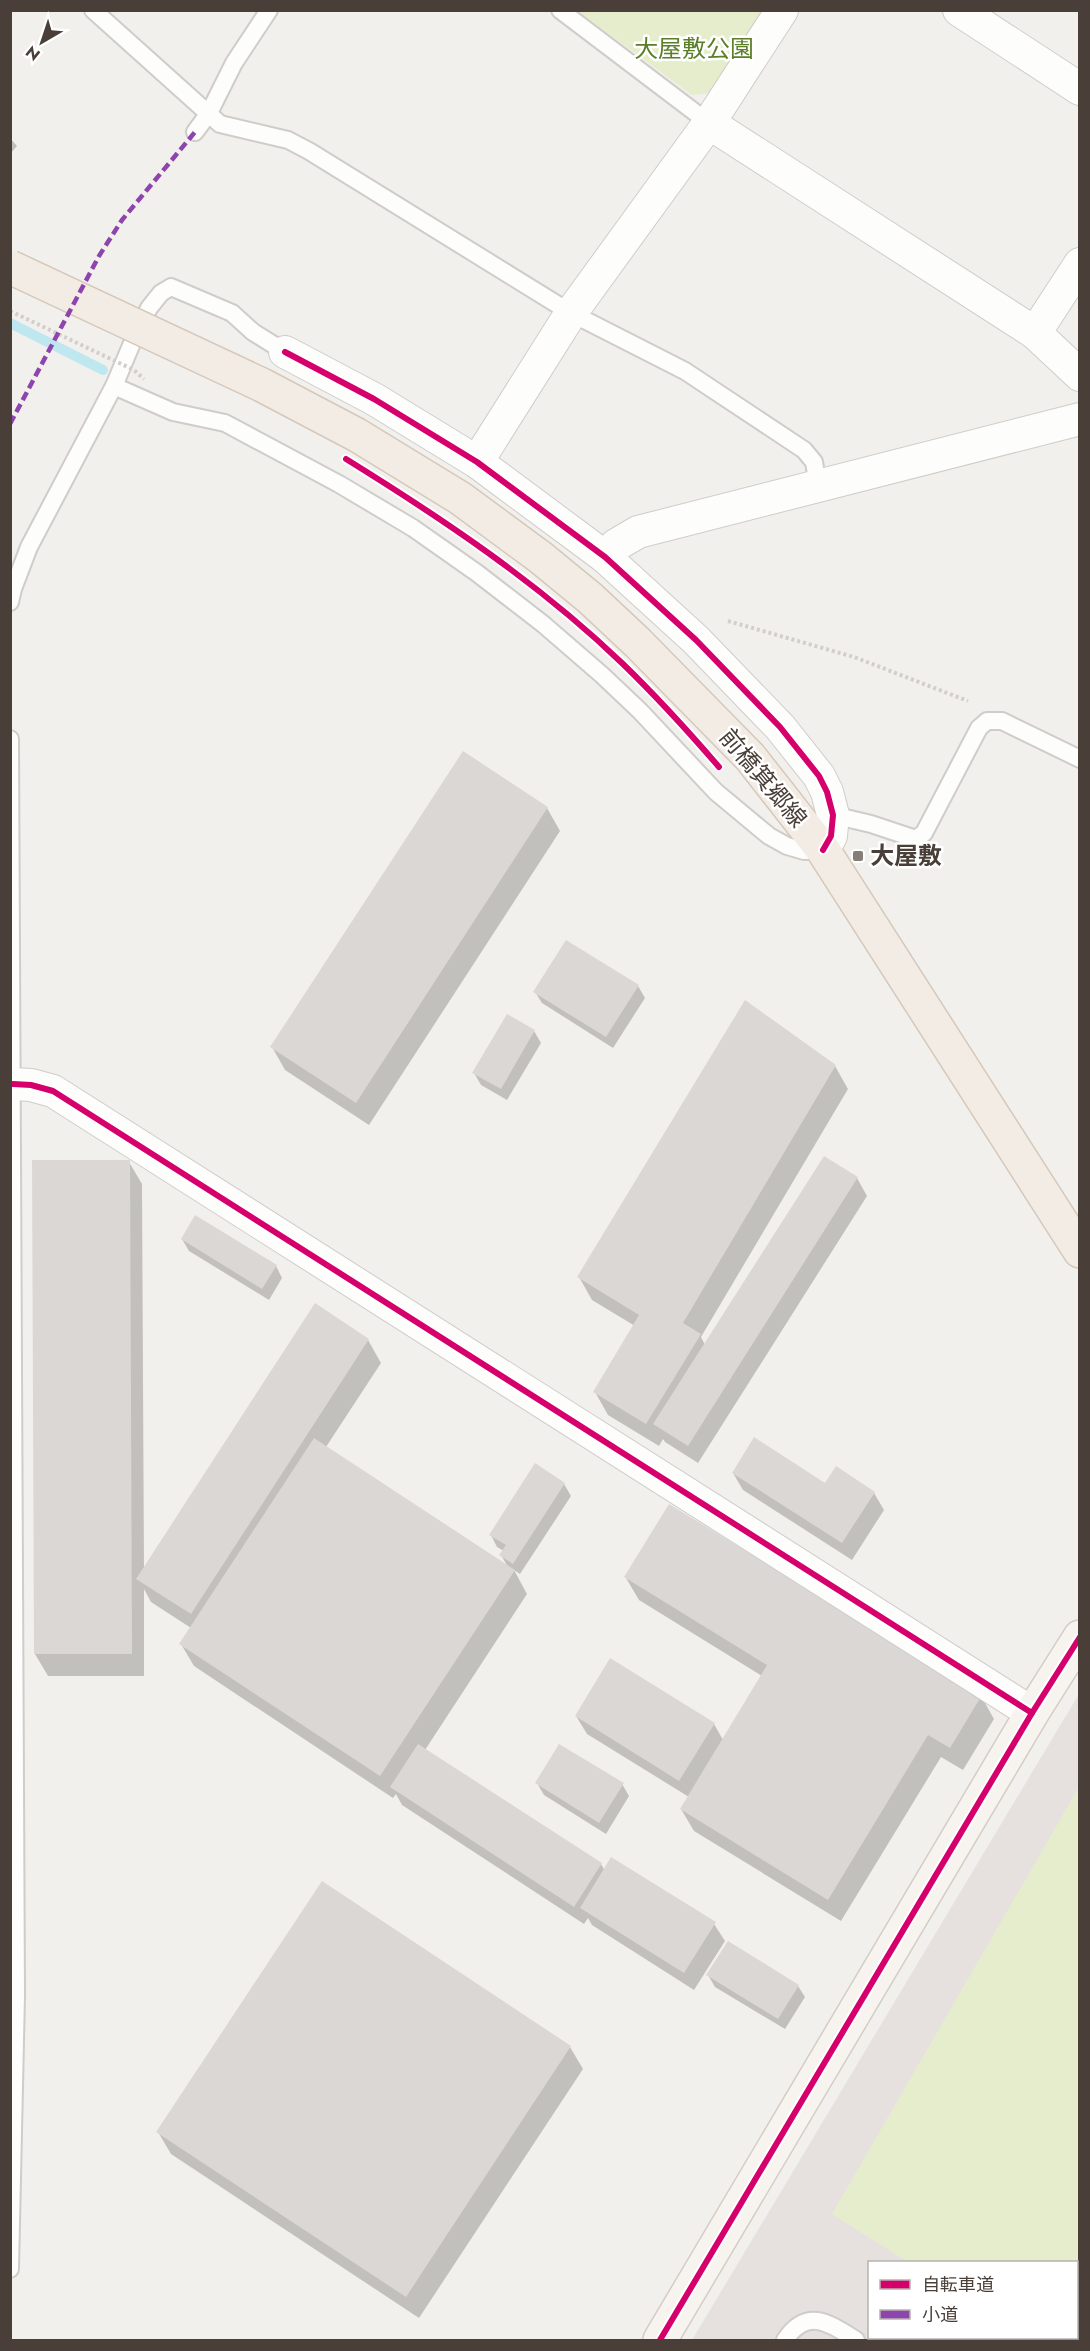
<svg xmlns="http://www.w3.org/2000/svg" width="1090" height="2351" viewBox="0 0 1090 2351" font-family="Jost,'Noto Sans JP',sans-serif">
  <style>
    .industrial { fill: #e6e1de; fill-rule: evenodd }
    .green { fill: #e6edcd }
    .shadow { fill: #0003 }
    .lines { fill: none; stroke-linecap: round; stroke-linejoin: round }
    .stream { stroke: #bee7f0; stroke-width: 10 }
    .building { fill: #dbd7d4 }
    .lane-casing { stroke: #cfccc9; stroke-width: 20 }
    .street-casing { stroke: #cfccc9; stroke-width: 34 }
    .secondary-casing { stroke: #d3cdc5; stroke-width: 36 }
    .primary-casing { stroke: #d5c8ba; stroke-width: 36 }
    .path { stroke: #d2cfcb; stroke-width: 4; stroke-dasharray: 3 3; stroke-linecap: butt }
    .lane { stroke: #fdfdfc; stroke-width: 16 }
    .street { stroke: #fdfdfc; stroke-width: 32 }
    .secondary { stroke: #f7f4f0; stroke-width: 33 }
    .primary { stroke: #f2ece5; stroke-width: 33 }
    .primary-bridge-casing { stroke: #d5c8ba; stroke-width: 36; stroke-linecap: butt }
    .path-bridge { stroke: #d2cfcb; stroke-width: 4; stroke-dasharray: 3 3; stroke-linecap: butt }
    .primary-bridge { stroke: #f2ece5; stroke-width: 33 }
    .quiet { stroke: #8e44ad; stroke-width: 4.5; stroke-dasharray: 9 4.5; stroke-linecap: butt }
    .cycleway-casing { stroke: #fff; stroke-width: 10 }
    .cycleway { stroke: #d6006c; stroke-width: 6 }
    .poi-dot { fill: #857d77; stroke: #fff; stroke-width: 2 }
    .labels { text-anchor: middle; stroke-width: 5; stroke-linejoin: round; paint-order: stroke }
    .park-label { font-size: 24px; fill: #5b7e29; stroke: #fff }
    .street-label { font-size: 24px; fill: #4a3f38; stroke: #fff }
    .poi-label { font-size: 24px; font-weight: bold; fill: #4a3f38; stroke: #fff; text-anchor: start }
  </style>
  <rect width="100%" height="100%" fill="#f2f0ed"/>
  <path class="industrial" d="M1079,1694v646h-387zM870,2262h206v76h-206z"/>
  <g class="green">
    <polygon points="578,11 764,11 712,93 692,95"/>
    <polygon points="1079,1787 1079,2340 1031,2340 1026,2338 1076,2338 1076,2262 908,2262 832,2214"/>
  </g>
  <g class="shadow">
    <polygon points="10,138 17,146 10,154"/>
    <polygon points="547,808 560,831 369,1125 285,1070 272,1047"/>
    <polygon points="638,986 645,998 613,1048 542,1003 535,992"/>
    <polygon points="534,1031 541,1043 507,1100 481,1085 474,1073"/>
    <polygon points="835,1066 848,1089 701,1337 705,1345 824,1158 857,1178 867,1196 698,1463 665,1442 663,1439 659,1446 608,1415 595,1392 635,1326 592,1300 579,1277"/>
    <polygon points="129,1162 142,1184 144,1570 368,1340 381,1363 326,1447 508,1567 501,1555 504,1551 497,1547 491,1535 564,1484 571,1496 520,1574 514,1570 527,1594 425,1750 601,1864 605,1871 714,1924 725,1941 694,1990 592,1925 588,1918 584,1924 402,1805 396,1794 393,1798 194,1666 181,1644 191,1628 151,1602 144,1589 144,1676 48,1676 35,1654"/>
    <polygon points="182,1239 276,1266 282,1278 269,1300 189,1251"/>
    <polygon points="733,1473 874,1493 884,1510 852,1560 743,1490"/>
    <polygon points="626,1578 981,1696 994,1719 963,1770 941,1757 841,1921 694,1831 681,1809 689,1797 587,1734 576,1716 714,1724 723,1740 762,1676 639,1600"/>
    <polygon points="537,1783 622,1784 629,1796 606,1834 544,1795"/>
    <polygon points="708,1975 798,1986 805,1997 785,2029 715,1987"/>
    <polygon points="570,2047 583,2069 419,2318 171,2154 158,2132"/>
  </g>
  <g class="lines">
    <polyline class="stream" points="10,323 103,370"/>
  </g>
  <g class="building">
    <polygon points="463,751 548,807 356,1103 270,1047"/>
    <polygon points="566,940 639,985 606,1037 533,992"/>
    <polygon points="745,1000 836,1065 683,1323 701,1334 646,1424 593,1392 639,1315 577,1277"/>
    <polygon points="507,1014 535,1030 501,1089 472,1073"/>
    <polygon points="824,1156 858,1177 688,1446 653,1424"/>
    <polygon points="32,1160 130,1160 132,1654 34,1654"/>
    <polygon points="195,1215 277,1265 262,1289 181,1239"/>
    <polygon points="315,1303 369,1339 191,1614 136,1579"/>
    <polygon points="754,1437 825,1483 836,1466 875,1492 842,1543 732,1473"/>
    <polygon points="314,1438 515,1570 380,1776 179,1644"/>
    <polygon points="535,1463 565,1483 513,1564 499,1555 506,1545 489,1535"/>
    <polygon points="669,1504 982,1695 950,1748 928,1735 828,1900 680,1809 767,1665 624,1577"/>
    <polygon points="610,1658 715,1723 679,1781 575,1716"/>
    <polygon points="418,1744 602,1863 574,1907 390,1787"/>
    <polygon points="559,1744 624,1783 599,1823 535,1783"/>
    <polygon points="611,1857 716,1922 684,1973 580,1908"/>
    <polygon points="322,1881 571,2046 406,2297 156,2132"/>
    <polygon points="728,1941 799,1985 778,2019 706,1975"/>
  </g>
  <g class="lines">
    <g class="lane-casing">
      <g id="lane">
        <polyline points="93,10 220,124 288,140 309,151 571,313 685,371 804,450 814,462 818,486"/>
        <polyline points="560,10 709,123"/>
        <polyline points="195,132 209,113 234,63 269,10"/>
        <polyline points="114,386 173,412 225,423 339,484 413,528 477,573 543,624 602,675 640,711 716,792 769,836 787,846 804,851 823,850"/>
        <polyline points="10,602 13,589 29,547 114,386 135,336 149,308 161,293 171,287 232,313 253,332 285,352"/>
        <polyline points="10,739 16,1995 10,2269"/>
        <polyline points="833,815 871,824 916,839 924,833 979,728 987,721 1002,721 1080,759"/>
        <path d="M785,2340c22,-33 44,-17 71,0"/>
      </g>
    </g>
    <g class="street-casing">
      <g id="street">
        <polyline points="959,10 1080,89"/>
        <polyline points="709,123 1035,333 1080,375"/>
        <polyline points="1035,333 1080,264"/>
        <polyline points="285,352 374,399 477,462 605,557 696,640 780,727 819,776 827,792 833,815 831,836 823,850"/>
        <polyline points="477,462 571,313 709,123 782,10"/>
        <polyline points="605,557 616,545 638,532 1080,419"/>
        <polyline points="13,1084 31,1085 53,1091 1032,1713"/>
      </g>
    </g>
    <g class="secondary-casing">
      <polyline id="secondary" points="660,2340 1032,1713 1080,1637"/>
    </g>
    <g class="primary-casing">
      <polyline id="primary" points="357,435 460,498 540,557 590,598 638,643 750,757 823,850 1080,1251"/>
    </g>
    <polyline class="path" points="728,621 854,657 968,701"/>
    <use href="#lane" class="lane"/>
    <use href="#street" class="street"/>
    <use href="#secondary" class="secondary"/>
    <use href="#primary" class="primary"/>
    <g class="primary-bridge-casing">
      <polyline id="primary-bridge" points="10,267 262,385 357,435"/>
    </g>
    <polyline class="path-bridge" points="10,311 134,370 144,379"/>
    <use href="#primary-bridge" class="primary-bridge"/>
    <polyline class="quiet" points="10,424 99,256 122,220 195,132"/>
    <g class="cycleway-casing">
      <g id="cycleway">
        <polyline points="285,352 374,399 477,462 605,557 696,640 780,727 819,776 827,792 833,815 831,836 823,850"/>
        <path d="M346,459c97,60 194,125 277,205 34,33 65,67 96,103"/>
        <polyline points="13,1084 31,1085 53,1091 1032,1713"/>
        <polyline points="660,2340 1032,1713 1080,1637"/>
      </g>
    </g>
    <use href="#cycleway" class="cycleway"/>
  </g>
  <rect class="poi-dot" x="852" y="850" width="12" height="12" rx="3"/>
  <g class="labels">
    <g class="park-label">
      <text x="694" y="57">大屋敷公園</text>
    </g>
    <g class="street-label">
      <text transform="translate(763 778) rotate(50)" y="8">前橋箕郷線</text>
    </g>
    <g class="poi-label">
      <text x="870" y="864">大屋敷</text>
    </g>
  </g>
  <rect width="1090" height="2351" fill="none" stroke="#4a3f38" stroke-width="24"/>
  <rect x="868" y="2261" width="210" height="78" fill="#ffffff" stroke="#b7b2af" stroke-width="1.5"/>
  <rect x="880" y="2280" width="30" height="9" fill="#d6006c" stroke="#b7b2af" stroke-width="1.5"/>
  <text x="922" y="2291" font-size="18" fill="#4a3f38">自転車道</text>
  <rect x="880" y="2310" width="30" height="9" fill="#8e44ad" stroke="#b7b2af" stroke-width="1.5"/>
  <text x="922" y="2321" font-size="18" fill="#4a3f38">小道</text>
  <g transform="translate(42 42) rotate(219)" stroke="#ffffff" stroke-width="4.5" paint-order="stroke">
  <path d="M0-4.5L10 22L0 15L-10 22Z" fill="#4a3f38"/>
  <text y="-9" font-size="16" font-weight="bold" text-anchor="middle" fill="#4a3f38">N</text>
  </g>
</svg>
